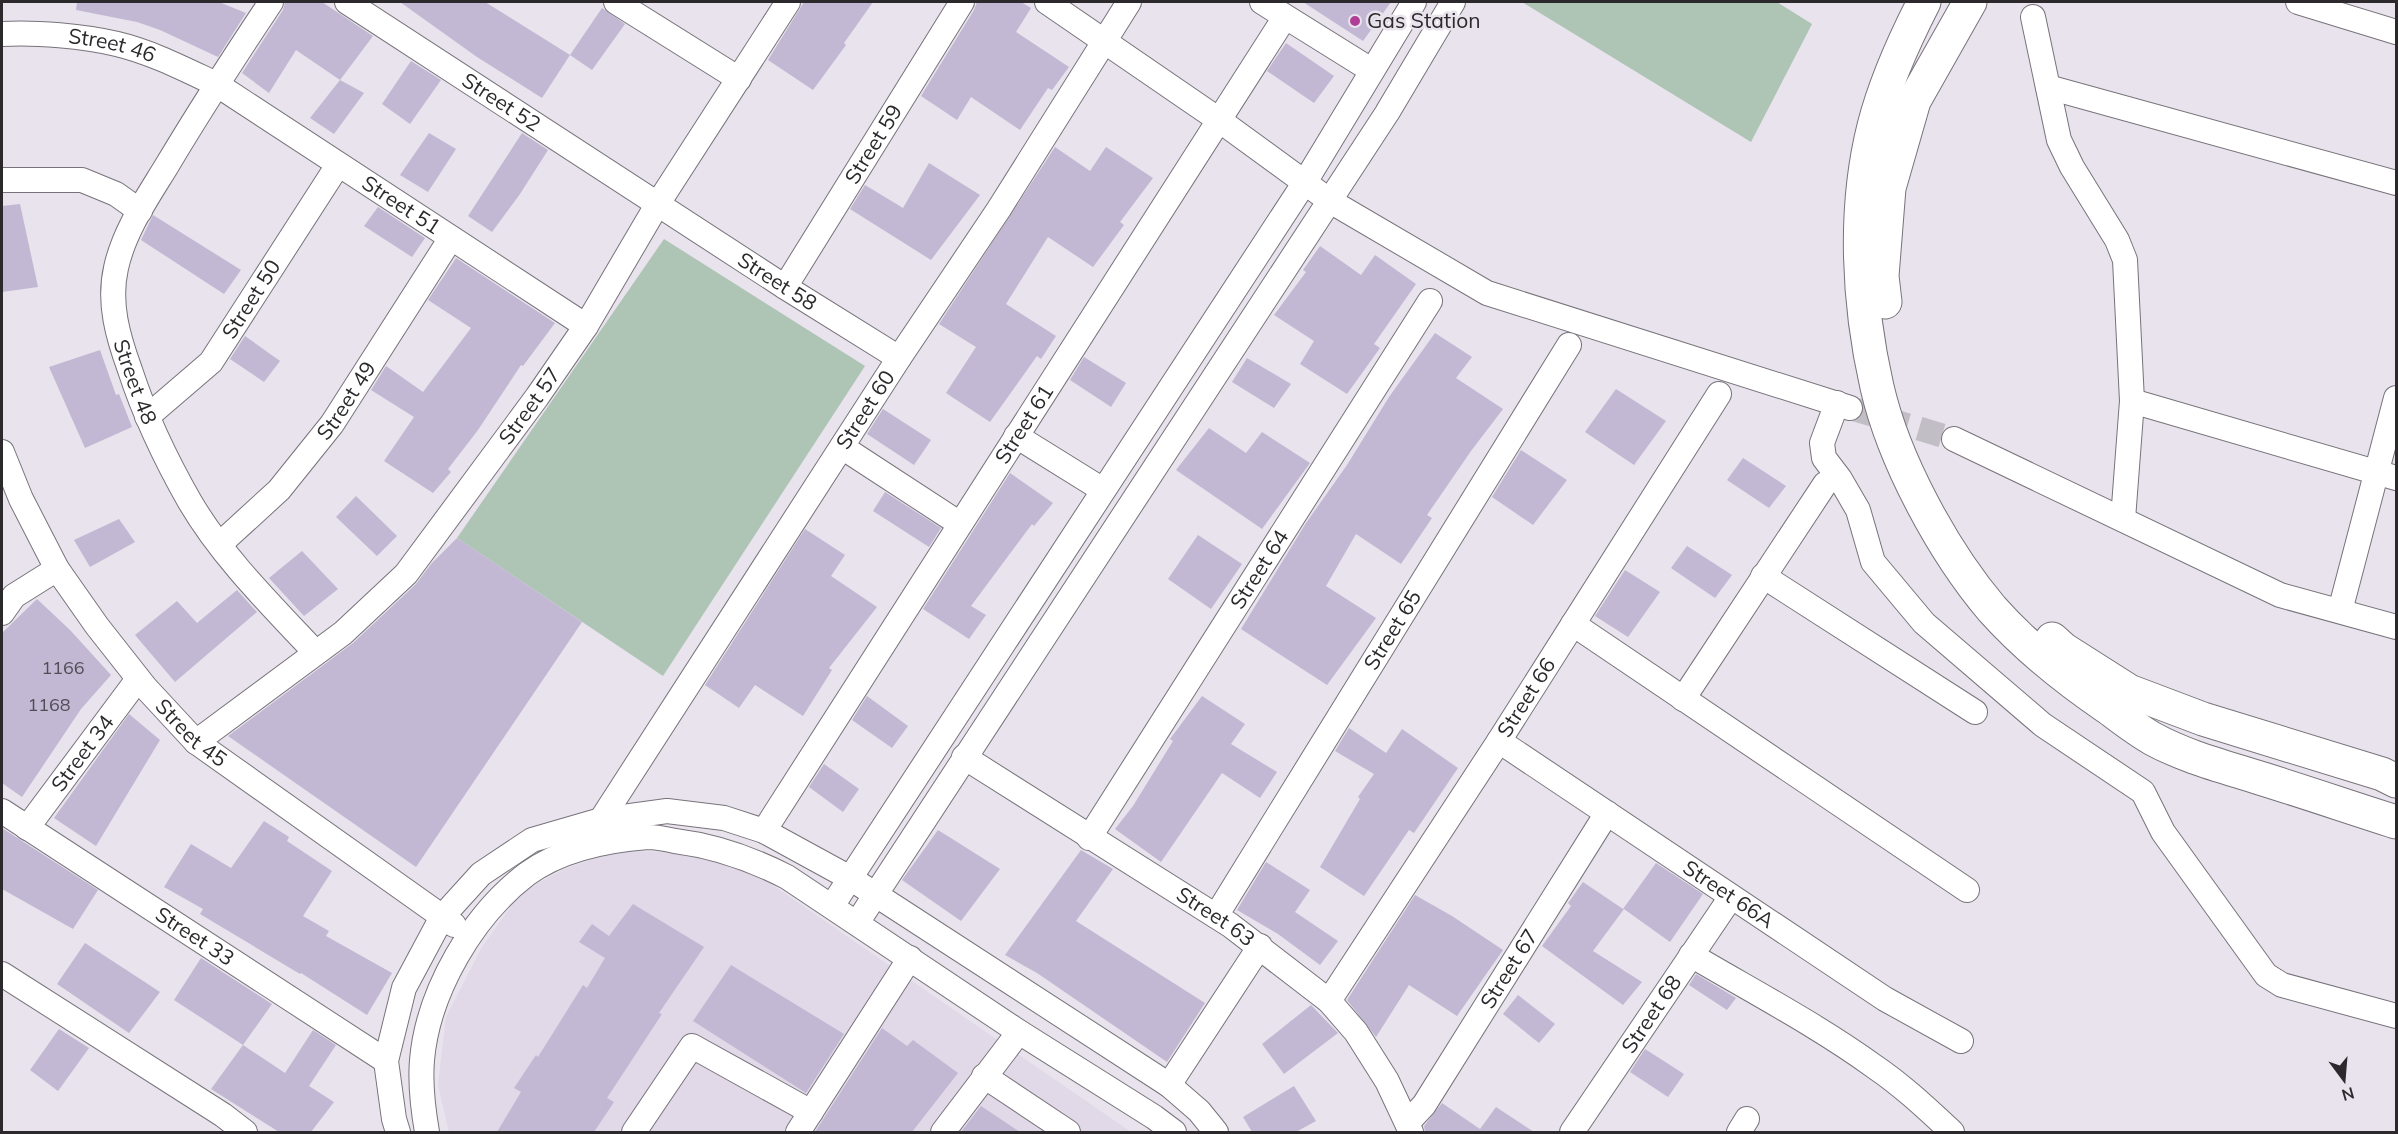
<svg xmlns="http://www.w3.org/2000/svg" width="2398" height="1134" viewBox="0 0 2398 1134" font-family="Mulish,sans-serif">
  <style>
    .built { fill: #e1d8e8 }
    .park { fill: #aec4b5 }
    .building { fill: #c2b8d3 }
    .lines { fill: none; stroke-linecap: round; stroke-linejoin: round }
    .minor-tunnel { stroke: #c2bec6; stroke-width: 24; stroke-dasharray: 24 12; stroke-linecap: butt }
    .minor-casing { stroke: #78737b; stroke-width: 26 }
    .highway-casing { stroke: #78737b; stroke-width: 35 }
    .minor { stroke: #fff; stroke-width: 24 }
    .highway { stroke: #fff; stroke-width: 33 }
    .poi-dot { fill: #b03d96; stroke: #e8e3ec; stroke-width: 2 }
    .labels { text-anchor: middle; stroke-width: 5; stroke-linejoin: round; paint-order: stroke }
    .number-label { font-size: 18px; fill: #514d56 }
    .poi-label { font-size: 21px; fill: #2b292c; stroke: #e8e3ec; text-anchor: start }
    .street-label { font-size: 21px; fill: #2b292c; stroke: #e8e3ec }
  </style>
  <rect width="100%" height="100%" fill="#e8e3ec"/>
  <polygon class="built" points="615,851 670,852 748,868 1131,1132 449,1132 438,1085 446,1017 482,947 522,891 565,869"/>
  <g class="park">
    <polygon points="1522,2 1777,2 1812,24 1751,142"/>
    <polygon points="664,239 865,366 663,676 457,538"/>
  </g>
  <g class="building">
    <polygon points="77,2 219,2 246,13 218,57 160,30 137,22 76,10"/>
    <polygon points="285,2 322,2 373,36 340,80 296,50 269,93 242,73 283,10"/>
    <polygon points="400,2 485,2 570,55 542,98 477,57"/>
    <polygon points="804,2 873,2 844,43 846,45 813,90 768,60"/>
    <polygon points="977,2 1021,2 1031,8 1016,32 1069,67 1052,90 1048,88 1020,130 971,97 957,120 921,96 974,10"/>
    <polygon points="1303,2 1391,2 1363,41"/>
    <polygon points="602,8 625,24 592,70 570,55"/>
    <polygon points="1286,43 1334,76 1314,103 1267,71"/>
    <polygon points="411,61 441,80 410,124 382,104"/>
    <polygon points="340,80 364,93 334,134 310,118"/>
    <polygon points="429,133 456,149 428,192 400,175"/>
    <polygon points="522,133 548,150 520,194 492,232 468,216"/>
    <polygon points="1055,147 1090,171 1106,147 1153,178 1120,222 1124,225 1093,267 1048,237 1006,304 1056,336 1041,359 1037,356 990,422 946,393 976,347 939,324"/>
    <polygon points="929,163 980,195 931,260 850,209 865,185 903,208"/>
    <polygon points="20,204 38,287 2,292 2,206"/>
    <polygon points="378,207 425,238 412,257 364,226"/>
    <polygon points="153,215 241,270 224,294 141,240"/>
    <polygon points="1320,246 1361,275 1375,255 1416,284 1374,344 1380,348 1347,394 1300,364 1314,341 1274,315 1306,272 1303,270"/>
    <polygon points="456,258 555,323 523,366 521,365 478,430 448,469 451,472 433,493 384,461 414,417 371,390 386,366 423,392 471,328 428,300"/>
    <polygon points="1435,333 1472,357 1456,378 1503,409 1471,451 1427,515 1432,518 1401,564 1356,534 1326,586 1376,618 1327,685 1241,629 1306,523 1347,465 1389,397"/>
    <polygon points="245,336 280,361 264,382 230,359"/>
    <polygon points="100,350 116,395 119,394 132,427 85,448 49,367"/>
    <polygon points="1084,357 1126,383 1111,407 1070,380"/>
    <polygon points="1247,358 1291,384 1274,408 1232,382"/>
    <polygon points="1616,389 1666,421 1634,465 1585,432"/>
    <polygon points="883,409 931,440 914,465 867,434"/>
    <polygon points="1209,428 1246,453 1262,432 1310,463 1262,529 1176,470"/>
    <polygon points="1521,450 1567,480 1533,525 1492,497"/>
    <polygon points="1743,458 1786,486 1769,508 1727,480"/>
    <polygon points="1010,473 1053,503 1034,526 1032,524 971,606 986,615 969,639 923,609"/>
    <polygon points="885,492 941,528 929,547 873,511"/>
    <polygon points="356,496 397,536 377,556 336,517"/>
    <polygon points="119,519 135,542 90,567 74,540"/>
    <polygon points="805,529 845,555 831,576 877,607 829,668 832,670 803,716 755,685 739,708 705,685"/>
    <polygon points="1198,535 1242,564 1211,609 1168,579"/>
    <polygon points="457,538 582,622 416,867 228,736 353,643 416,584 431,564"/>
    <polygon points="1687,546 1732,575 1715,598 1671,568"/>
    <polygon points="302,551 338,589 304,616 269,578"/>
    <polygon points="1625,570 1660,592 1628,637 1595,616"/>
    <polygon points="237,590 257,612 175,682 135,635 177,601 197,623"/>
    <polygon points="37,599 70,630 111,675 81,709 22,797 2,783 2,633"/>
    <polygon points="867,696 908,726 892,748 852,720"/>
    <polygon points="1202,696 1245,724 1231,744 1277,772 1260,798 1222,773 1161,862 1115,829 1133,806 1173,741 1170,739"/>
    <polygon points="129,714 160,740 96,846 54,818"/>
    <polygon points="1349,728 1386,753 1402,729 1458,768 1414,833 1409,830 1364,896 1320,867 1360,799 1358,797 1374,774 1335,751"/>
    <polygon points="824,764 859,789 843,812 809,787"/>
    <polygon points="264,821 289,837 287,841 332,871 303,916 329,931 326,936 392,973 367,1015 301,973 300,974 200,914 203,909 164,887 191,844 231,868"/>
    <polygon points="2,828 98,890 73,929 2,889"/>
    <polygon points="938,830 1000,869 961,921 902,880"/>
    <polygon points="1081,850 1113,869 1076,921 1205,1003 1167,1062 1037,973 1005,955"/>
    <polygon points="1266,862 1310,890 1295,912 1338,941 1320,965 1278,934 1237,910"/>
    <polygon points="1656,863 1703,894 1670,942 1624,909 1593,951 1642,982 1623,1005 1542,946 1571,906 1568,903 1583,882 1623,909"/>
    <polygon points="1415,895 1452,916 1503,950 1457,1016 1409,985 1376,1037 1347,1000"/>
    <polygon points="633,904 704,947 659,1013 662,1014 607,1098 614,1102 594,1132 497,1132 521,1092 514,1088 536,1055 538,1057 583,985 587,988 605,958 579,942 592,924 609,936"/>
    <polygon points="85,943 160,992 129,1033 57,984"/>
    <polygon points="201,958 272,1004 243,1045 174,1000"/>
    <polygon points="731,965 844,1034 806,1093 693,1021"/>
    <polygon points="1696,974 1736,998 1727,1010 1689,985"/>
    <polygon points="1518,995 1555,1024 1539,1043 1503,1014"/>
    <polygon points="1311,1005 1338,1033 1284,1074 1262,1044"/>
    <polygon points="882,1028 907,1046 913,1040 958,1073 912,1132 815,1132"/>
    <polygon points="59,1029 89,1048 58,1091 30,1070"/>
    <polygon points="313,1030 336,1045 309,1086 334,1102 311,1132 279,1132 211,1089 243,1045 285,1073"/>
    <polygon points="1645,1049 1684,1074 1668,1097 1630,1072"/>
    <polygon points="1294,1086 1316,1121 1296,1132 1252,1132 1243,1117"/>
    <polygon points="1442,1103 1480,1129 1496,1107 1534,1132 1425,1132 1424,1126"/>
    <polygon points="981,1106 1020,1132 961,1132"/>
  </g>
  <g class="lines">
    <polyline class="minor-tunnel" points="1850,408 1954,439"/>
    <g class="minor-casing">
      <g id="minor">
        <path id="s1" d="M271,2c-36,54 -71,108 -105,165 -19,31 -42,64 -50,101 -8,35 2,69 14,102 15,46 36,90 60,132 33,56 81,103 125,150"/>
        <path id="s2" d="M347,2l438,285 114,71"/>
        <polyline points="616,2 739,79"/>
        <polyline points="1047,2 1219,120 1330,201 1487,293 1850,408"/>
        <polyline points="1262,2 1371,70"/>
        <polyline points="2298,2 2396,32"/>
        <polyline points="2033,17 2059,140 2072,167 2117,240 2125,260 2132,401 2123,519"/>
        <path id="s3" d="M2,34c33,-2 82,2 115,10 34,8 67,25 99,40l370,242"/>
        <polyline points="2048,87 2396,183"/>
        <polyline points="2,180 82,180 116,194 140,211"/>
        <path id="s4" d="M785,287l177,-285"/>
        <polyline points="2132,401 2396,478"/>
        <polyline points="1837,403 1822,443 1824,458 1840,479 1858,510 1873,562 1924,623 2043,725 2143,792 2163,832 2266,975 2282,985 2396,1016"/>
        <path id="s5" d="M147,417l64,-55 127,-197"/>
        <polyline points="1016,436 1103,490"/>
        <polyline points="1954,439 2280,595 2396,627"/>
        <polyline points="842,447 960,524"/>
        <path id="s6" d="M2,452l19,47 36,70 40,57 48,61 51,55 258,183"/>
        <path id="s7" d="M220,544l59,-54 53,-66 119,-186"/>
        <polyline points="1763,576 1975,712"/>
        <polyline points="2340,611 2396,398"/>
        <polyline points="2,613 14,596 57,569"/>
        <polyline points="1573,624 1967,890"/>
        <polyline points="1683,699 1825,484"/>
        <path id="s8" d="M1499,741l386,258 76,42"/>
        <path id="s9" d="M196,742l147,-109 63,-59 131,-177 49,-71 71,-121 131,-203"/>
        <path id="s10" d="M964,757l266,168 99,76 27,31 31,49 24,51"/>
        <path id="s11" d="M2,811l384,250"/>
        <path id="s12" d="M601,820l298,-462 100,-149 130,-207"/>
        <path id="s13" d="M27,828l111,-149"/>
        <path id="s14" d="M764,831l521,-814"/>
        <path id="s15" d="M1089,838l341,-537"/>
        <polyline points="832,906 1305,182 1414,2"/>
        <path id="s16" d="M1216,916l353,-571"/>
        <polyline points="857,923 1387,113 1453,2"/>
        <path d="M1691,955c61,36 126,70 184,112 28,19 52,42 77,65"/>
        <polyline points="2,974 223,1115 245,1132"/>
        <path id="s17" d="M1329,1001l170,-260 220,-347"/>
        <polyline points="984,1076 1068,1132"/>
        <polyline points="1169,1085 1260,946"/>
        <path id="s18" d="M1408,1122l16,-17 183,-292"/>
        <polyline points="398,1132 394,1119 386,1061 404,988 442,917 481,874 532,840 601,820 667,811 724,818 764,831 850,878 1169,1085 1199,1111 1216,1132"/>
        <path d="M427,1132c-4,-23 -7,-48 -5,-72 6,-69 51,-145 105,-186 33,-24 80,-34 121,-37 9,0 18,2 27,4 40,5 75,17 112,36l232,155 135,85 20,15"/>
        <polyline points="634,1132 692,1046 811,1112"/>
        <polyline points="798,1132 910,958"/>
        <polyline points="943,1132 1019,1032"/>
        <path id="s19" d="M1572,1132l159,-235"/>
        <polyline points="1739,1132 1747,1119"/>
      </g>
    </g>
    <g class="highway-casing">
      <g id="highway">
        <path d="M1924,2c-20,39 -39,81 -50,124 -21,83 -16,178 3,261 17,74 66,164 115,222 33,37 74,70 115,98 15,11 30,23 46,32 35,19 73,28 110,40 45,14 89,29 133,43"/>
        <polyline points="1885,302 1882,276 1889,188 1914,101 1970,2"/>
        <polyline points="2052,639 2063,649 2129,691 2203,719 2382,774 2396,781"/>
      </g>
    </g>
    <use href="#minor" class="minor"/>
    <use href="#highway" class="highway"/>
  </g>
  <circle class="poi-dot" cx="1355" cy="21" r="6"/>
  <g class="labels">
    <g class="number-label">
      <text x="63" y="674">1166</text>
      <text x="49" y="711">1168</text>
    </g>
    <g class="poi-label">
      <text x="1367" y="28">Gas Station</text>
    </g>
    <g class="street-label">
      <text dy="7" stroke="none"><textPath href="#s3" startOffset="111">Street 46</textPath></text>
      <text dy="7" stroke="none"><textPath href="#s2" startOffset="184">Street 52</textPath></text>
      <text dy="7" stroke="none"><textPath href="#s4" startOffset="168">Street 59</textPath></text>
      <text dy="7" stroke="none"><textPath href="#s3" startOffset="444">Street 51</textPath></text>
      <text dy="7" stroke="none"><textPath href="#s2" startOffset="513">Street 58</textPath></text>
      <text dy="7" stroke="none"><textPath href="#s5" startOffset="159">Street 50</textPath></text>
      <text dy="7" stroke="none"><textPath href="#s1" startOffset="426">Street 48</textPath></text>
      <text dy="7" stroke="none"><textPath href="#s7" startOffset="192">Street 49</textPath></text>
      <text dy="7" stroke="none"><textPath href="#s9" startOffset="478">Street 57</textPath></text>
      <text dy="7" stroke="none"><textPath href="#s12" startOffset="488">Street 60</textPath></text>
      <text dy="7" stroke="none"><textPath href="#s14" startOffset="483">Street 61</textPath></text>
      <text dy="7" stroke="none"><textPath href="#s15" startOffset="318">Street 64</textPath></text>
      <text dy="7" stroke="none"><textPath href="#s16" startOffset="336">Street 65</textPath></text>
      <text dy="7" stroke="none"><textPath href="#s17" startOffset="362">Street 66</textPath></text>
      <text dy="7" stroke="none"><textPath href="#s6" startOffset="342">Street 45</textPath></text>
      <text dy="7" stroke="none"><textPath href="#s13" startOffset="93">Street 34</textPath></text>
      <text dy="7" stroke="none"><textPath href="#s8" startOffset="276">Street 66A</textPath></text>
      <text dy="7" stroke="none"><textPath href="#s10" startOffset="298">Street 63</textPath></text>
      <text dy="7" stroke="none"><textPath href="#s11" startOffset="230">Street 33</textPath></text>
      <text dy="7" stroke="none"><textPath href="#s18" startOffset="184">Street 67</textPath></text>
      <text dy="7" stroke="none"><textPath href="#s19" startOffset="142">Street 68</textPath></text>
    </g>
  </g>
  <rect width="2398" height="1134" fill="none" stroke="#2b292c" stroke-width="6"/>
  <g transform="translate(2344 1080) rotate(164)" stroke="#e8e3ec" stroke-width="4.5" paint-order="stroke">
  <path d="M0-4.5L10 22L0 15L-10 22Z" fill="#2b292c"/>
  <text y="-9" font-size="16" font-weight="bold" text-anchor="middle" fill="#2b292c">N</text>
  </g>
</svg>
